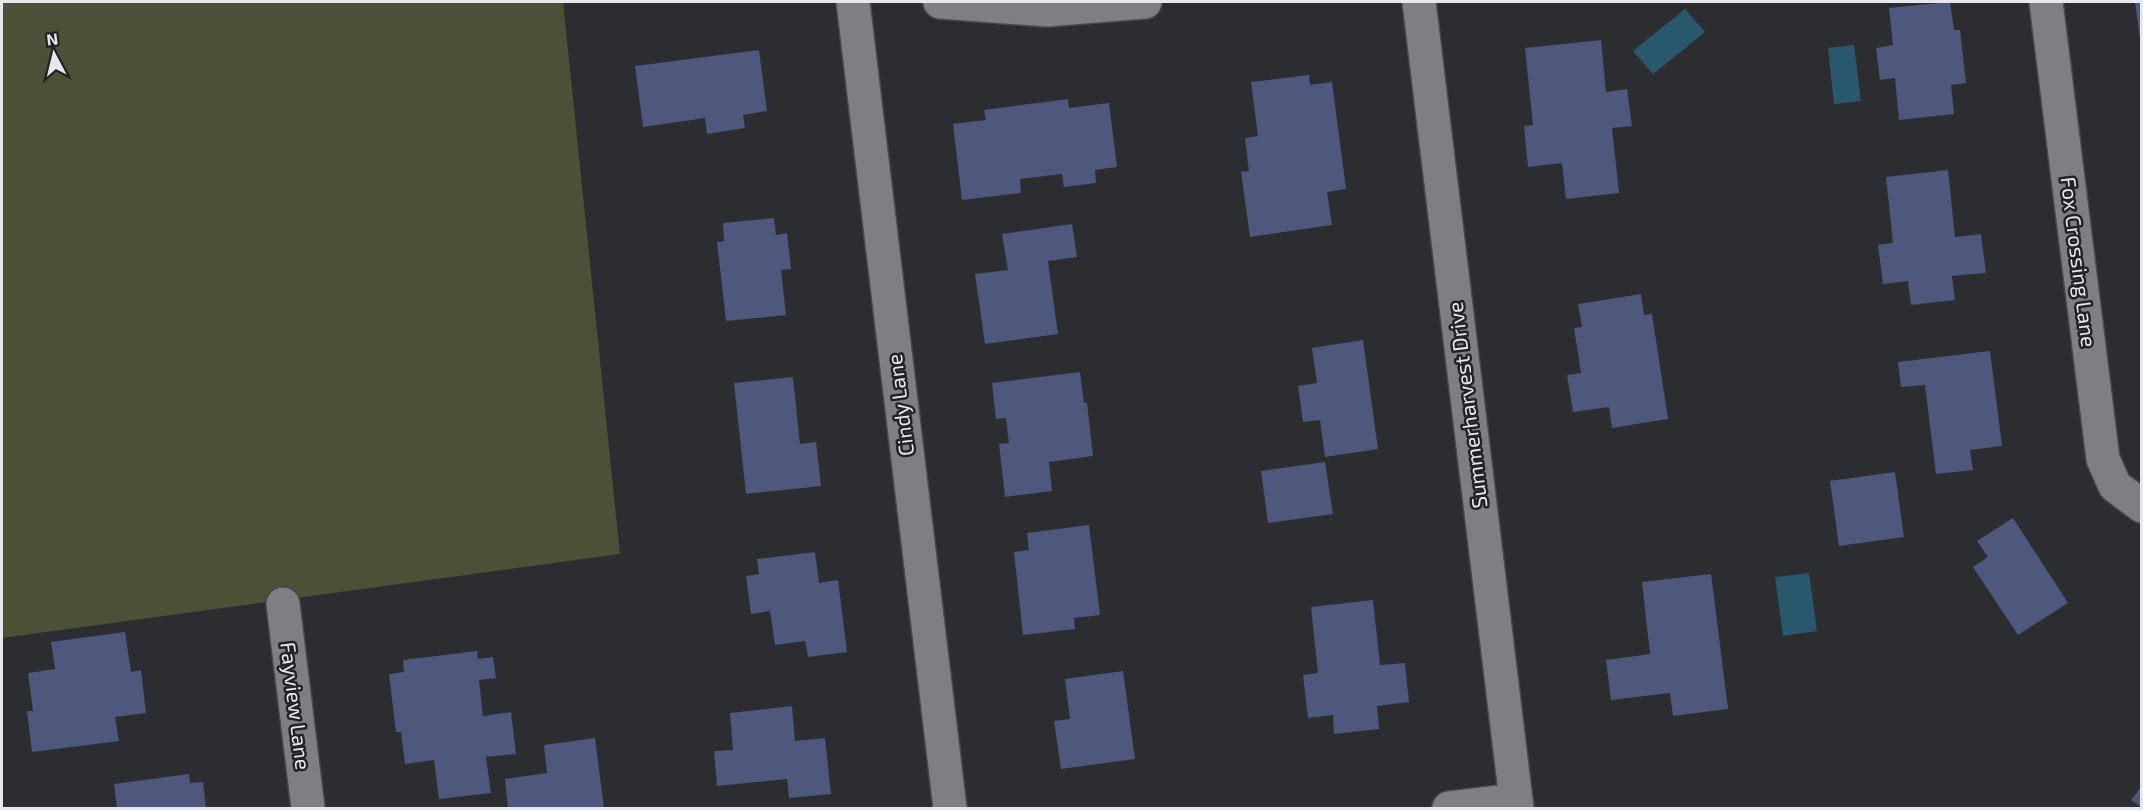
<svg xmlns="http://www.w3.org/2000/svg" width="2143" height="810" viewBox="0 0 2143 810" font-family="'Exo 2',sans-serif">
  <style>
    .green { fill: #4a5137 }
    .water { fill: #29586c }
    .building { fill: #4e577c }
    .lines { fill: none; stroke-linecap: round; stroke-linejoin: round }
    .minor-casing { stroke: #47484b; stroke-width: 36 }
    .minor { stroke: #7d7f83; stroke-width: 33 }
    .labels { text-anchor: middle; stroke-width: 5; stroke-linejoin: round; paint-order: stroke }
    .street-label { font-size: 21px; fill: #e7e8eb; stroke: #222327 }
  </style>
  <rect width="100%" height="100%" fill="#2c2d31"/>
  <polygon class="green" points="2,2 563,2 620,554 2,638"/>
  <g class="water">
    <polygon points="1685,9 1705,32 1653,74 1633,51"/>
    <polygon points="1854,45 1861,101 1834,104 1828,48"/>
    <polygon points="1809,573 1817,631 1783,636 1775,577"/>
  </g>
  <g class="building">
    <polygon points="1950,2 1954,30 1960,30 1966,83 1951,85 1954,114 1899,120 1895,78 1880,80 1876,48 1893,45 1889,8"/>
    <polygon points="2135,2 2142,2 2142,39 2140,39"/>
    <polygon points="1601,40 1606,92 1627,89 1632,126 1612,128 1619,193 1566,199 1562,163 1528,167 1524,126 1533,125 1525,48"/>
    <polygon points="759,50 767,111 743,115 745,128 707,134 705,118 643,127 635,66"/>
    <polygon points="1309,75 1310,85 1332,82 1346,189 1327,192 1332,225 1250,237 1241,172 1249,171 1245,138 1258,136 1251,82"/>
    <polygon points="1068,99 1069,108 1109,103 1117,167 1095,170 1096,183 1064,187 1062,174 1020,179 1021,193 962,200 953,124 986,120 984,110"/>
    <polygon points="1948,170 1955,237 1981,234 1986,273 1952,276 1955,300 1911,305 1908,281 1883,284 1878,245 1893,243 1886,177"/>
    <polygon points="774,218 776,235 787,233 791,269 781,270 786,315 726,321 717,242 724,241 723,223"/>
    <polygon points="1072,224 1077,257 1048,261 1058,334 985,344 975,274 1008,270 1002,234"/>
    <polygon points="1641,294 1644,315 1652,314 1668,419 1612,428 1609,407 1573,412 1567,375 1581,373 1574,328 1582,327 1578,304"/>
    <polygon points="1363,340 1378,449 1325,457 1320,420 1303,422 1298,386 1317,383 1312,348"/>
    <polygon points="1990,351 2002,446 1970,450 1973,470 1936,474 1925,385 1901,387 1898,362"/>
    <polygon points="1080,372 1084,403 1087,403 1093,456 1049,462 1052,491 1005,497 999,444 1009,443 1006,418 996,419 992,383"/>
    <polygon points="793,377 800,444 816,442 821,486 746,494 734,383"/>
    <polygon points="1325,462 1333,514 1268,523 1261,471"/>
    <polygon points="1895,472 1904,537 1839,546 1830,481"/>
    <polygon points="2013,518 2068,603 2018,635 1973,567 1988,557 1977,541"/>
    <polygon points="1089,525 1100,615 1074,618 1075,629 1023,635 1014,552 1029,550 1027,533"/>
    <polygon points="815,552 819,583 838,580 847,652 808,657 805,641 775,645 770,611 751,614 746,576 759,574 757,559"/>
    <polygon points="1711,574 1728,709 1673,716 1670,693 1611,700 1606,660 1650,654 1642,582"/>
    <polygon points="1373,600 1380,665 1405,663 1409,702 1377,706 1379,729 1334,734 1333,715 1308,718 1303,675 1318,673 1311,607"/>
    <polygon points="125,632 131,672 141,670 146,713 115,717 119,741 32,752 27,711 33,711 28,673 55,669 51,642"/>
    <polygon points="477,651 478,659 493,657 496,678 479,680 483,716 511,712 516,754 486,757 491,793 439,799 434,760 405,764 401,732 396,732 389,674 404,672 403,660"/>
    <polygon points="1123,671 1135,759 1061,769 1054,721 1070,719 1065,679"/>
    <polygon points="792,706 795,741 825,738 831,794 789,798 787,779 717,786 714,751 733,750 730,713"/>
    <polygon points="595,738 604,808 508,808 505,779 547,773 544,745"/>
    <polygon points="189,774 190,783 203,782 206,808 117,808 114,784"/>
    <polygon points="2142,786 2142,808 2131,800"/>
  </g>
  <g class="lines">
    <g class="minor-casing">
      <g id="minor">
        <polyline points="853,2 950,808"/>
        <polyline points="940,2 1047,10 1145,2"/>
        <polyline points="1419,2 1517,808"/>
        <polyline points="2046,2 2103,459 2115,486 2142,506"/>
        <polyline points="283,604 308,808"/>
        <polyline points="1449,808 1516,800"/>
      </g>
    </g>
    <use href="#minor" class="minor"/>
  </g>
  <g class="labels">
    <g class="street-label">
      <text transform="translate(2078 262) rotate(83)" y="7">Fox Crossing Lane</text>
      <text transform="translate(901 405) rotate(-97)" y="7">Cindy Lane</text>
      <text transform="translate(1468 405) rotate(-97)" y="7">Summerharvest Drive</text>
      <text transform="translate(295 706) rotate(83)" y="7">Fayview Lane</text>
    </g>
  </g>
  <rect width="2143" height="810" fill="none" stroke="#e7e8eb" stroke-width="6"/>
  <g transform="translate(54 54) rotate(353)" stroke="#222327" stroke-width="4.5" paint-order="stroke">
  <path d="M0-4.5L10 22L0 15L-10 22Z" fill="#e7e8eb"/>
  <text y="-9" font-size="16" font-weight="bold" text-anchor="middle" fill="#e7e8eb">N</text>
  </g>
</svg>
